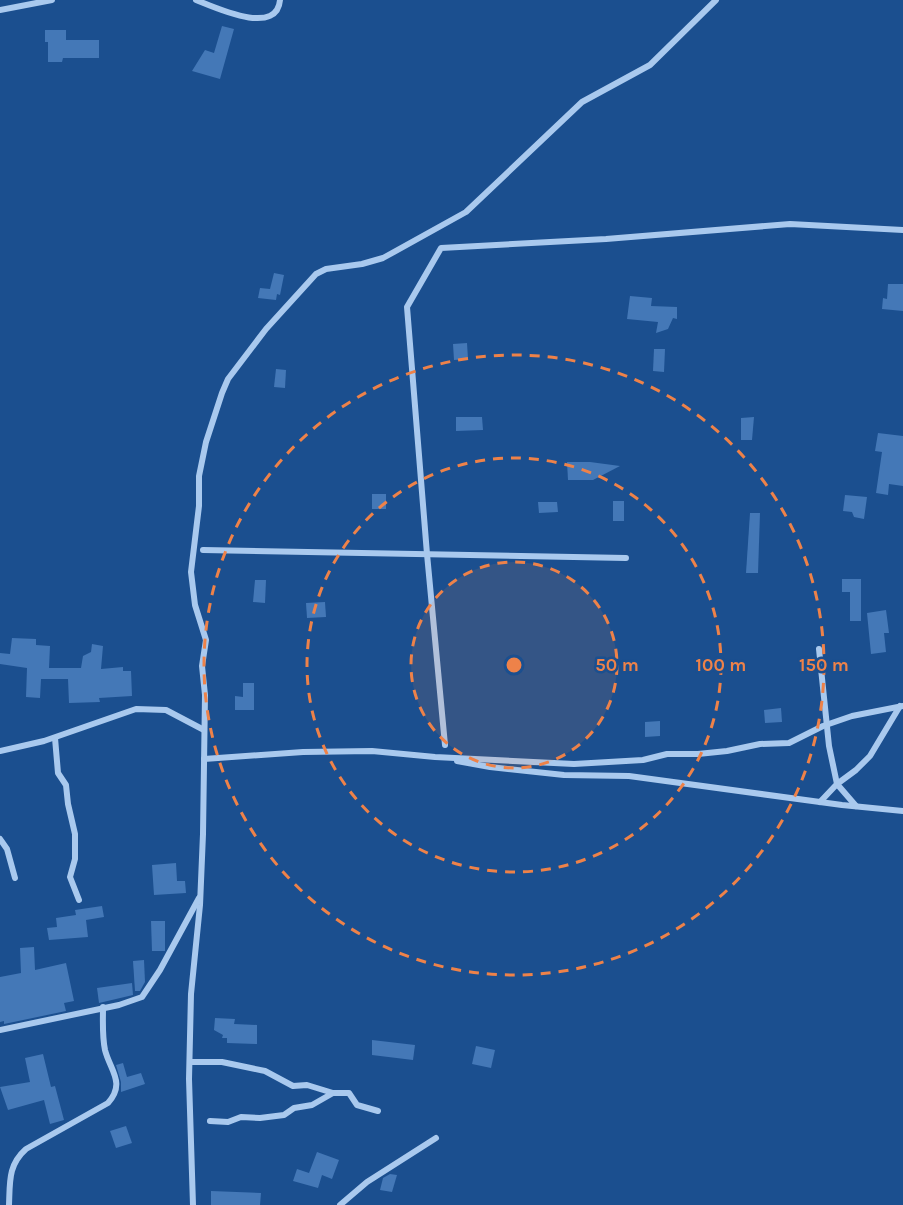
<svg xmlns="http://www.w3.org/2000/svg" width="903" height="1205" viewBox="0 0 903 1205" font-family="Karla,sans-serif">
  <style>
    .building { fill: #4478b7 }
    .lines { fill: none; stroke-linecap: round; stroke-linejoin: round }
    .street { stroke: #a9c9ee; stroke-width: 6 }
    .ring { fill: none; stroke: #ee8249; stroke-width: 3; stroke-dasharray: 10 8 }
    .centre { fill: #ee8249; stroke: #1b4f8f; stroke-width: 3 }
    .ring-label { font-size: 18px; text-anchor: middle; font-weight: bold; fill: #ee8249; stroke: #1b4f8f; stroke-width: 5; stroke-linejoin: round; paint-order: stroke }
  </style>
  <rect width="100%" height="100%" fill="#1b4f8f"/>
  <g class="building">
    <polygon points="222,26 234,29 220,79 192,71 205,50 214,53"/>
    <polygon points="45,30 66,30 66,40 99,40 99,58 63,58 62,62 48,62 48,42 45,42"/>
    <polygon points="274,273 284,275 280,295 277,294 276,300 258,298 260,288 270,289"/>
    <polygon points="888,284 903,284 903,311 882,309 883,298 887,299"/>
    <polygon points="630,296 652,298 651,306 677,307 677,319 673,318 668,329 656,333 658,322 627,319"/>
    <polygon points="467,343 468,359 454,360 453,344"/>
    <polygon points="654,349 665,349 664,372 653,371"/>
    <polygon points="276,369 286,370 285,388 274,387"/>
    <polygon points="456,417 482,417 483,430 456,431"/>
    <polygon points="754,417 752,440 741,440 741,418"/>
    <polygon points="878,433 903,436 903,486 889,484 888,495 876,493 882,452 875,451"/>
    <polygon points="567,462 590,462 620,466 593,480 568,480"/>
    <rect x="372" y="494" width="14" height="15"/>
    <polygon points="845,495 867,497 864,519 854,517 852,512 843,511"/>
    <rect x="613" y="501" width="11" height="20"/>
    <polygon points="538,502 557,502 558,512 539,513"/>
    <polygon points="750,513 760,513 758,573 746,573"/>
    <polygon points="842,579 861,579 861,621 850,621 850,592 842,592"/>
    <polygon points="255,580 266,580 265,603 253,602"/>
    <polygon points="325,602 326,617 307,618 306,603"/>
    <polygon points="886,610 889,633 884,633 886,652 871,654 867,613"/>
    <polygon points="12,638 36,639 36,645 50,646 49,668 81,668 83,656 91,652 92,644 103,646 101,669 123,667 123,671 131,671 132,696 99,698 100,702 69,703 68,679 41,679 40,698 26,697 27,668 0,664 0,653 10,654"/>
    <polygon points="243,683 254,683 254,710 235,710 235,696 243,697"/>
    <polygon points="781,708 782,722 765,723 764,710"/>
    <polygon points="660,721 660,736 645,737 645,722"/>
    <polygon points="176,863 177,881 185,881 186,893 154,895 152,865"/>
    <polygon points="102,906 104,917 86,920 88,937 49,940 47,928 57,927 56,918 76,915 75,910"/>
    <polygon points="151,921 165,921 165,951 152,951"/>
    <polygon points="34,947 35,970 66,963 74,1001 64,1003 66,1011 4,1024 4,1021 0,1022 0,977 21,973 20,948"/>
    <polygon points="144,960 145,982 140,991 135,991 133,961"/>
    <polygon points="132,983 133,995 99,1003 97,988"/>
    <polygon points="215,1018 235,1019 234,1024 257,1025 257,1044 227,1043 227,1038 222,1038 223,1035 214,1030"/>
    <polygon points="372,1040 415,1045 413,1060 372,1055"/>
    <polygon points="476,1046 495,1050 491,1068 472,1064"/>
    <polygon points="43,1054 51,1087 55,1086 64,1120 50,1124 44,1100 8,1110 0,1087 30,1082 25,1058"/>
    <polygon points="123,1063 127,1077 141,1073 145,1084 121,1092 121,1082 116,1065"/>
    <polygon points="126,1126 132,1143 116,1148 110,1131"/>
    <polygon points="317,1152 339,1160 332,1179 322,1175 318,1188 293,1181 297,1169 309,1173"/>
    <polygon points="390,1174 397,1175 392,1192 380,1190 383,1178"/>
    <polygon points="211,1191 261,1193 260,1205 211,1205"/>
  </g>
  <g class="lines">
    <g class="street">
      <path d="M196,0c18,7 81,37 84,0"/>
      <polyline points="0,10 52,0"/>
      <polyline points="203,550 626,558"/>
      <polyline points="819,649 829,746 837,784 820,802"/>
      <polyline points="55,738 58,773 66,785 68,804 75,834 75,859 70,877 79,900"/>
      <polyline points="445,745 427,554 407,307 441,248 606,239 790,224 903,230"/>
      <polyline points="0,751 44,741 136,709 166,710 204,730"/>
      <polyline points="204,759 303,752 372,751 435,757 574,764 643,760 667,754 698,754 727,751 760,744 789,743 823,726 852,716 903,706"/>
      <polyline points="457,761 490,767 564,775 629,776 842,805 903,811"/>
      <polyline points="856,806 837,784 856,770 870,756 900,706"/>
      <polyline points="0,839 7,849 15,878"/>
      <polyline points="0,1030 119,1005 142,997 160,970 199,898"/>
      <polyline points="190,1062 222,1062 265,1071 293,1086 307,1085 333,1093"/>
      <polyline points="210,1121 228,1122 241,1117 260,1118 284,1115 294,1108 312,1105 333,1093 349,1093 357,1105 378,1111"/>
      <path d="M9,1205c1,-23 -1,-40 17,-56l82,-46c18,-20 2,-33 -3,-53 -3,-14 -2,-29 -2,-43"/>
      <polyline points="193,1205 189,1079 191,994 200,905 203,834 205,695 202,666 206,640 195,605 191,572 199,506 199,476 206,442 222,393 228,379 266,329 316,274 326,269 362,264 383,258 466,212 582,102 650,65 716,0"/>
      <polyline points="340,1205 367,1182 436,1138"/>
    </g>
  </g>
  <circle cx="514" cy="665" r="103" fill="#ee8249" fill-opacity=".12"/>
  <g class="ring">
    <circle cx="514" cy="665" r="103"/>
    <circle cx="514" cy="665" r="207"/>
    <circle cx="514" cy="665" r="310"/>
  </g>
  <circle cx="514" cy="665" r="9" class="centre"/>
  <g class="ring-label">
    <text x="617" y="671">50 m</text>
    <text x="721" y="671">100 m</text>
    <text x="824" y="671">150 m</text>
  </g>
</svg>
